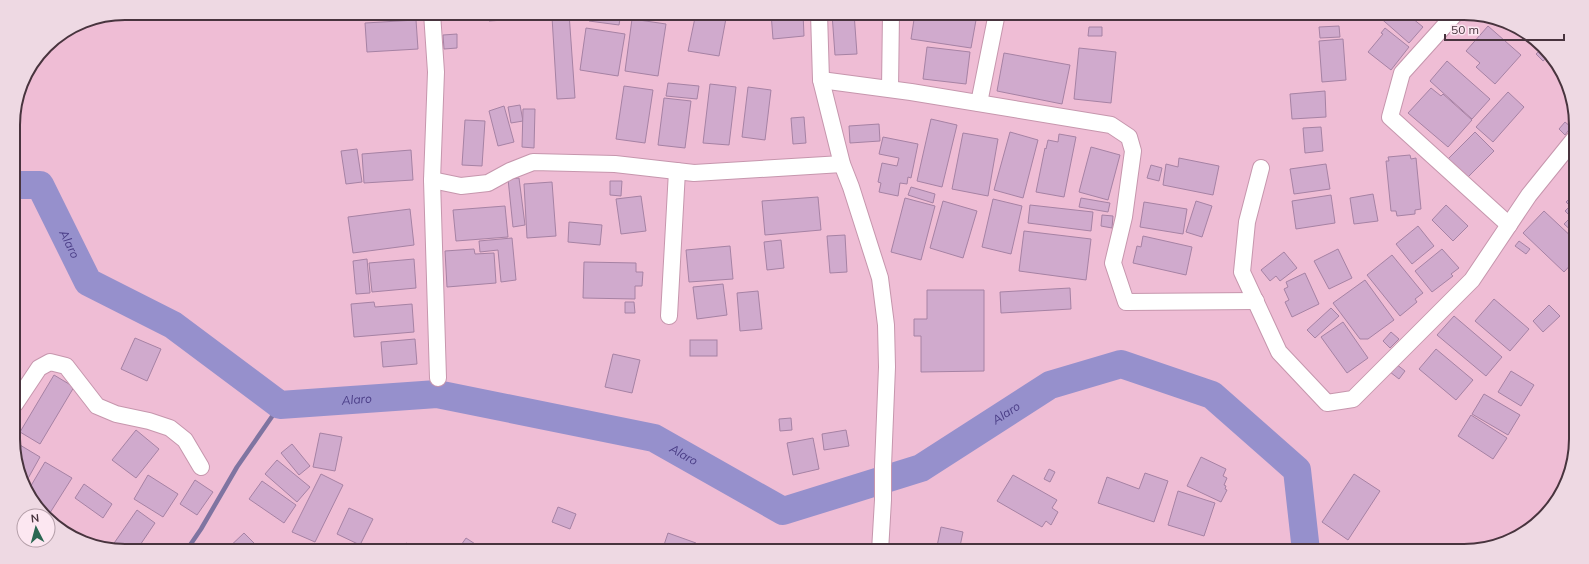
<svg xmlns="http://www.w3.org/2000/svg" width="1589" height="564" viewBox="0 0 1589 564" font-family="Mulish,sans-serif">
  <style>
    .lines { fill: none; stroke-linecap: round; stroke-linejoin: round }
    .stream { stroke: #7f74a1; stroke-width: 4.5 }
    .river { stroke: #9690cc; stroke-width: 28 }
    .building { fill: #d0aacd; stroke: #a682a4 }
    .minor-casing { stroke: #c696ad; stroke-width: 18 }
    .minor { stroke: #fff; stroke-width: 16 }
    .labels { text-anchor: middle; stroke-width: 4; stroke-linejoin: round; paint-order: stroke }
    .water-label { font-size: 12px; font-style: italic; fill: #4a3d86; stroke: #fce7f1 }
    .rim { fill: none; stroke: #48343e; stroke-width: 2 }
  </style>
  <rect width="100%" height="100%" fill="#efbdd5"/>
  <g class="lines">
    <polyline class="stream" points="186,551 201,529 237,467 280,405"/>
    <path class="river" id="s1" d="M14,185h26l48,97 85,43 107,80 157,-11 217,44 129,73 138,-43 129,-83 71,-21 91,31 85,75 9,81"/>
  </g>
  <g class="building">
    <polygon points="489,13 569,13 575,98 557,99 552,17 489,21"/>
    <polygon points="590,13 621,13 619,25 589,21"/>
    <polygon points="696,13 727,13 719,56 688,51"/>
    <polygon points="771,13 803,13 804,36 773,39"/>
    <polygon points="828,13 854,13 857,54 835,55 832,14 828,15"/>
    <polygon points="915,13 931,13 976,20 971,48 911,39"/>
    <polygon points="1379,13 1406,13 1423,27 1409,43 1377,15"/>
    <polygon points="632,19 666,24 658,76 625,71"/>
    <polygon points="416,20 418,49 367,52 365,23"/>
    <polygon points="1339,26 1340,37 1320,38 1319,27"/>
    <polygon points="1488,26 1521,55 1495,84 1476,67 1480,63 1466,51"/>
    <polygon points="1089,27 1102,27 1102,36 1088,36"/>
    <polygon points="586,28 625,34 618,76 580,70"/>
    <polygon points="1385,28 1409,47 1391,70 1368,52 1383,34 1381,33"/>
    <polygon points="457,34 457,48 444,49 443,35"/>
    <polygon points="1343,39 1346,80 1322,82 1319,41"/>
    <polygon points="927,47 970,52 966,84 923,79"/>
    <polygon points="1543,47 1548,51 1550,55 1543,61 1536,54"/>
    <polygon points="1079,48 1116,52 1111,103 1074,99"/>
    <polygon points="1004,53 1070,65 1062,104 997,91"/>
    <polygon points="1551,57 1558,72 1546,61"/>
    <polygon points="1447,61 1490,99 1472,119 1430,81"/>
    <polygon points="668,83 699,86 697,99 666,96"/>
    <polygon points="710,84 736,87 729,145 703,143"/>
    <polygon points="624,86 653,90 645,143 616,139"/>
    <polygon points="748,87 771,90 765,140 742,137"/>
    <polygon points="1431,88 1441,96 1443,94 1472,120 1448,147 1408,113"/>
    <polygon points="1325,91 1326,117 1292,119 1290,94"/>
    <polygon points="1508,92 1524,107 1493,142 1476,127"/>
    <polygon points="664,98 691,101 685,148 658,145"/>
    <polygon points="520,105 523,121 511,123 508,107"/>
    <polygon points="504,106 514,142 498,146 489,111"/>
    <polygon points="523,109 535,109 534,148 522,147"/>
    <polygon points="804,117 806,143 793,144 791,118"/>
    <polygon points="931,119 957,125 942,187 917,181"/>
    <polygon points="465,120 485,121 482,166 462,165"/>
    <polygon points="1565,122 1571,127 1565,135 1559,129"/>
    <polygon points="879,124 880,141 850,143 849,126"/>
    <polygon points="1321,127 1323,151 1305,153 1303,128"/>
    <polygon points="1010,132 1038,140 1023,198 994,190"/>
    <polygon points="1475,132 1494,151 1467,178 1448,159"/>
    <polygon points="963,133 998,139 988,196 952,189"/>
    <polygon points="1059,134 1076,137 1064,197 1036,192 1045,148 1046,149 1048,140 1058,142"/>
    <polygon points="883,137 918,144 911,178 908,177 907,184 900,183 898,196 879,192 881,183 878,182 882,163 897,166 899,158 879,154"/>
    <polygon points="1091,147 1120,155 1108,200 1079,192"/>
    <polygon points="357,149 362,182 346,184 341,151"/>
    <polygon points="411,150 413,180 364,183 362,154"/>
    <polygon points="1410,155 1411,159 1416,158 1421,209 1415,210 1415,214 1397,216 1396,211 1391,211 1386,161 1389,161 1388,157"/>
    <polygon points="1179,158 1219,166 1213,195 1163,185 1166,164 1178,167"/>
    <polygon points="1326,164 1330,189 1294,194 1290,169"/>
    <polygon points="1151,165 1162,168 1159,181 1147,178"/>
    <polygon points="519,178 525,225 513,227 508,179"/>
    <polygon points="610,181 622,181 621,196 610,195"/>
    <polygon points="552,182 556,236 527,238 524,184"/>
    <polygon points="911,187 935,194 933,203 908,195"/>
    <polygon points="1575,193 1575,234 1564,224 1571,217 1565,211 1570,206 1566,202"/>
    <polygon points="1373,194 1378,221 1354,224 1350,198"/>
    <polygon points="1331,195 1335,223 1296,229 1292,201"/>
    <polygon points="641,196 646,231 621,234 616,199"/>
    <polygon points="818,197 821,230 765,235 762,201"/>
    <polygon points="905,198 935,206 921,260 891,252"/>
    <polygon points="1081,198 1110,203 1108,212 1079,207"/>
    <polygon points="993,199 1022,206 1011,254 982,247"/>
    <polygon points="943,201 977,211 963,258 930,248"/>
    <polygon points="1196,201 1212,206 1202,237 1186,232"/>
    <polygon points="1144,202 1187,209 1183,234 1140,227"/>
    <polygon points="1030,205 1093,212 1091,231 1028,223"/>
    <polygon points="1446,205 1468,226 1453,241 1432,220"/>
    <polygon points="505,206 508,237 456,241 453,210"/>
    <polygon points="410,209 414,245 353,253 348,217"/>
    <polygon points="1544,211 1575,240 1575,260 1564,272 1523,233"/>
    <polygon points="1102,215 1113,216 1112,228 1101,226"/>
    <polygon points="569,222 602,225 600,245 568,242"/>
    <polygon points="1418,226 1434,246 1412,264 1396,244"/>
    <polygon points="1024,231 1091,239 1086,280 1019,271"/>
    <polygon points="845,235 847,272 830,273 827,236"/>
    <polygon points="1143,236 1192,247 1186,275 1133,263 1137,246 1141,247"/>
    <polygon points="512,238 516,280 501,282 498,250 480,252 479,241"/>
    <polygon points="781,240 784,268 767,270 764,242"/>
    <polygon points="1519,241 1530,249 1526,254 1515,246"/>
    <polygon points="730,246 733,279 689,282 686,250"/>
    <polygon points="474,249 475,254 494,253 496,283 447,287 445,251"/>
    <polygon points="1338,249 1352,278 1329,289 1314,261"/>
    <polygon points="1442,249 1459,268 1451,274 1453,276 1432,292 1415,271"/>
    <polygon points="1284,252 1297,268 1280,281 1276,276 1270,281 1261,270"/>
    <polygon points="1392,255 1423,293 1415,299 1417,302 1400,316 1367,275"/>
    <polygon points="367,259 370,293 356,294 353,261"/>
    <polygon points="414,259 416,288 372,292 369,263"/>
    <polygon points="584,262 636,263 636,272 643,272 642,286 635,286 635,299 583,298"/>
    <polygon points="1305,273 1319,304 1292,317 1285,302 1289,300 1284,289 1288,287 1286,282"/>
    <polygon points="1365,280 1394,320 1368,339 1360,339 1333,303"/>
    <polygon points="723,284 727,315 697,319 693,287"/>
    <polygon points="1070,288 1071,309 1001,313 1000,292"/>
    <polygon points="927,290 984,290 984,371 921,372 921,336 914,336 914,319 927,319"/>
    <polygon points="758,291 762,329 740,331 737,293"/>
    <polygon points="1494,299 1529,329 1510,351 1475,321"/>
    <polygon points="374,302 375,307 412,304 414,332 354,337 351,304"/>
    <polygon points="625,302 634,302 635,313 625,313"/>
    <polygon points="1549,305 1560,316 1543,332 1533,321"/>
    <polygon points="1331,308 1339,316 1315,338 1307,330"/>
    <polygon points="1454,316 1502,357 1486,376 1437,335"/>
    <polygon points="1343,322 1368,358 1347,373 1321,337"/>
    <polygon points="1391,332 1399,339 1390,348 1383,341"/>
    <polygon points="135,338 161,349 147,381 121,369"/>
    <polygon points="415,339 417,364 383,367 381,342"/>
    <rect x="690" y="340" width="27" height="16"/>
    <polygon points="1436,349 1473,380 1456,400 1419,369"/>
    <polygon points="613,354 640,360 632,393 605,387"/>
    <polygon points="1396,364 1405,371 1399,379 1390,372"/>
    <polygon points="1511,371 1534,385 1521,406 1498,392"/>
    <polygon points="54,375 74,387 40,444 20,432"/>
    <polygon points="1484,394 1520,415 1508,435 1472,414"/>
    <polygon points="1471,415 1507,438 1493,459 1458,436"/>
    <polygon points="791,418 792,430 780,431 779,419"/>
    <polygon points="136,430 159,449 136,478 112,460"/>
    <polygon points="846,430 849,446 824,450 822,434"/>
    <polygon points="320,433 342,437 335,471 313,467"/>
    <polygon points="813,438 819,469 793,475 787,443"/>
    <polygon points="15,442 40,457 26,482 15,461"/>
    <polygon points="292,444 310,466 299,475 281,453"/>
    <polygon points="1201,457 1226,469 1223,476 1227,478 1224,485 1226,486 1225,489 1227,490 1221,502 1187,486"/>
    <polygon points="277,460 310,487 297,502 265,474"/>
    <polygon points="45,462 72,478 48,516 40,511 29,489"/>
    <polygon points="1049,469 1055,472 1050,482 1044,479"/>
    <polygon points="1145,473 1168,481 1154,522 1098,503 1107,477 1139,489"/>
    <polygon points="321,474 343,485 315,542 292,532"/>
    <polygon points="1354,474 1380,491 1348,540 1322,522"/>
    <polygon points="148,475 178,494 163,517 134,499"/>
    <polygon points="1013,475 1057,500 1052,508 1058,512 1051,525 1046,521 1042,527 997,501"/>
    <polygon points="195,480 213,492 197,515 180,504"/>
    <polygon points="262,481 296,505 284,523 249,499"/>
    <polygon points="84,484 112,504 103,518 75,498"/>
    <polygon points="1178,491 1215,503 1204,536 1168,525"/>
    <polygon points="558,507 576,514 570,529 552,522"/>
    <polygon points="349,508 373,519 360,545 337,534"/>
    <polygon points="137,510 155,523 136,551 110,549"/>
    <polygon points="941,527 963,532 959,551 936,551"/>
    <polygon points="244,533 260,549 258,551 225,551"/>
    <polygon points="668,533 696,543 693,551 662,551"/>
    <polygon points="466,538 486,551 457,551"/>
    <polygon points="406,543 422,551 402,551"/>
  </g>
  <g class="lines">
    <g class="minor-casing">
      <g id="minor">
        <polyline points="432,13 436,72 432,180 438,378"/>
        <polyline points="819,13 821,80 842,164 851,187 880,278 886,325 887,367 883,466 883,500 880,551"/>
        <polyline points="1456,13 1402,73 1390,117 1509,225"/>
        <polyline points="821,80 911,92 1111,125 1129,137 1133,151 1124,217 1113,263 1126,302 1256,301"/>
        <polyline points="890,89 891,13"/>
        <polyline points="979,103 997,13"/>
        <polyline points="1261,168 1247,222 1242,272 1279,352 1327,403 1353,399 1472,280 1529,195 1575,138"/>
        <polyline points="432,180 461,186 488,183 510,171 533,162 615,164 694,173 842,164"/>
        <polyline points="669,316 677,171"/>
        <polyline points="15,404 39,368 50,362 66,366 97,406 116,414 149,421 170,428 185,440 201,467"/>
      </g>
    </g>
    <use href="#minor" class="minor"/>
  </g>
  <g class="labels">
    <g class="water-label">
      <text dy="4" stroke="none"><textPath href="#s1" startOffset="92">Alaro</textPath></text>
      <text dy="4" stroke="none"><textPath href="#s1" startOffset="440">Alaro</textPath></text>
      <text dy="4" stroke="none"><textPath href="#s1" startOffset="1136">Alaro</textPath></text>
      <text dy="4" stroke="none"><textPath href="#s1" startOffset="776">Alaro</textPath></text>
    </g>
  </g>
  <path d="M0 0H1589V564H0ZM125 20H1464A105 105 0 0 1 1569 125V439A105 105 0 0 1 1464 544H125A105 105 0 0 1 20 439V125A105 105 0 0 1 125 20Z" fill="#eed9e3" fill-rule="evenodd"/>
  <path class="rim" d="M125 20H1464A105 105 0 0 1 1569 125V439A105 105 0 0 1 1464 544H125A105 105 0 0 1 20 439V125A105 105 0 0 1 125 20Z"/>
  <g transform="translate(36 528) rotate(354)"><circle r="19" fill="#fce7f1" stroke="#b49fa9"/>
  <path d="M0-3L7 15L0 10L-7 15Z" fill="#2a6752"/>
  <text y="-6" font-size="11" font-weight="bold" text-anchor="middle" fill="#48343e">N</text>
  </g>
  <path d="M1445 34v6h119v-6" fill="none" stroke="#48343e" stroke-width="2"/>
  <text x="1451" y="34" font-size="12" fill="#48343e" stroke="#fce7f1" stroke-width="3" paint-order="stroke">50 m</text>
</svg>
